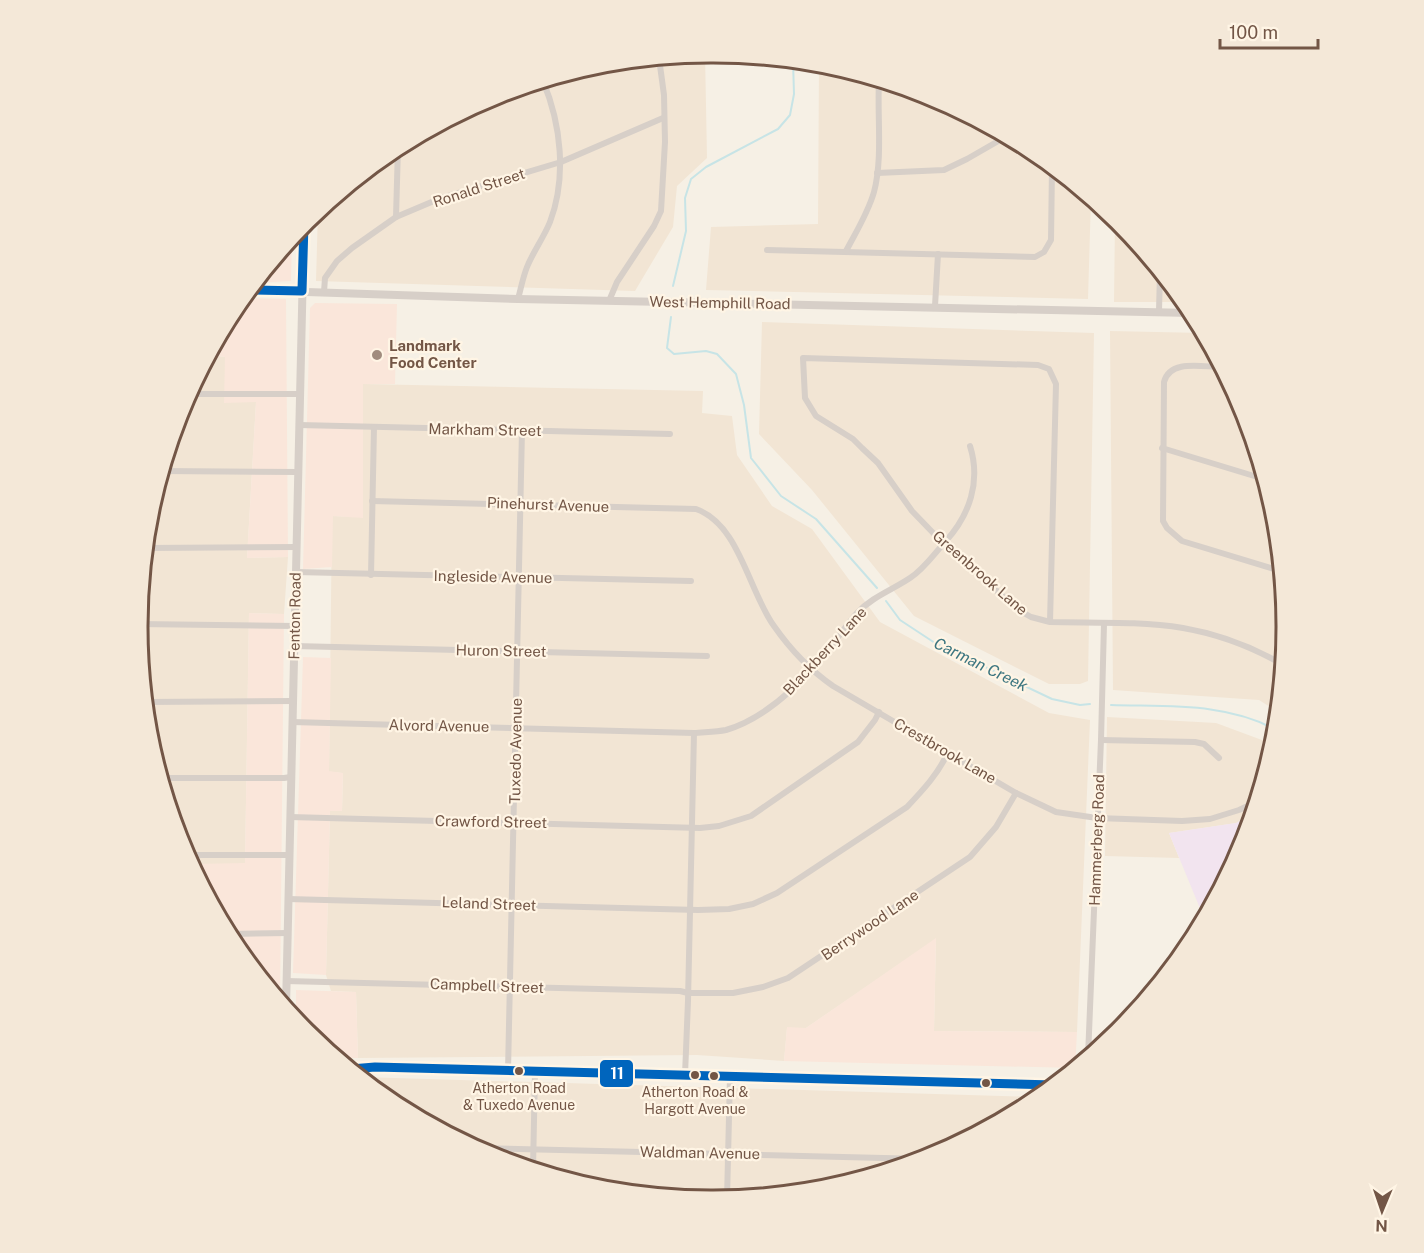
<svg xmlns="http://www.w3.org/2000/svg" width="1424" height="1253" viewBox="0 0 1424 1253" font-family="'Public Sans',sans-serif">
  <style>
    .residential { fill: #f2e5d4 }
    .commercial { fill: #fae6da }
    .education { fill: #f2e4ef }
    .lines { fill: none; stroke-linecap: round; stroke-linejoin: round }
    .stream { stroke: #c7e4e6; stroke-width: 2 }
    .street { stroke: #d7cfc8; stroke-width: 6 }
    .secondary { stroke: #d7cfc8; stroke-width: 8 }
    .bus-1-casing { stroke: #fff5e5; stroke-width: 14 }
    .bus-1 { stroke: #0065bd; stroke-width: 9 }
    .poi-dot { fill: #a18c7e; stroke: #fff5e5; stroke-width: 2 }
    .bus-dot { fill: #735646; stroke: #fff5e5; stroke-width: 2 }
    .labels { text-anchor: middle; stroke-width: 4.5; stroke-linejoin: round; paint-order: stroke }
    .bus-label { font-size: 14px; fill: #735646; stroke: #fff5e5 }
    .street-label { font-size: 15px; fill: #735646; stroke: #fff5e5 }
    .poi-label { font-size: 15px; font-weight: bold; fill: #735646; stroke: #fff5e5; text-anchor: start }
    .water-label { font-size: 16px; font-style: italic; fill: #3d7680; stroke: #fff5e5 }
    .rim { fill: none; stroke: #735646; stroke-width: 3 }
    .line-badge { stroke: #fff5e5; stroke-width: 2 }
    .badge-label { font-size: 16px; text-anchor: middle; font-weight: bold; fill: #fff }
  </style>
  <rect width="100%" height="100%" fill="#f6f0e5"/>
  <g class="residential">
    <polygon points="705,53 707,158 677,186 673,227 635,291 316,281 318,211 393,149 493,96 600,63"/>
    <polygon points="819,63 932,96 1031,149 1091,198 1088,299 706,290 711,227 818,224"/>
    <polygon points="1115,218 1118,221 1185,302 1114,302"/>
    <polygon points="762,322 1094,333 1088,681 1080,684 1049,684 914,616 812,490 759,434"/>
    <polygon points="1110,331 1203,333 1242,407 1275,515 1286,627 1278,712 1259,700 1113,690"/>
    <polygon points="210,355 225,357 256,402 247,558 288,557 284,614 249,613 245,864 194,864 194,869 182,846 149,738 138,626 149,514 182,407"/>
    <polygon points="363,384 703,391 702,413 732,416 737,455 772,506 812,529 880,622 1049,713 1090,720 1077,1032 934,1031 936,939 806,1028 787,1028 784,1061 697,1055 358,1058 356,992 331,991 326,975 330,810 342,811 343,773 329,772 332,516 363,517"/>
    <polygon points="1107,717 1216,723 1273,744 1252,814 1236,823 1169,833 1179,858 1105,856"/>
    <polygon points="361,1077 1039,1097 1031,1104 931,1157 824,1190 712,1200 600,1189 492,1157 393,1104"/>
  </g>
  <g class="commercial">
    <polygon points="292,238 291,281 255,283"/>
    <polygon points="242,298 286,299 288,557 247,558 256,402 224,403 225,357 210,355 235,307"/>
    <polygon points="315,303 397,304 395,384 363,384 363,518 333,516 332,567 303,569 310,308"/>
    <polygon points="249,613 284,614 280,1000 240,952 240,943 233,943 194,869 194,864 245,863"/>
    <polygon points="303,657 331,658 329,771 343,773 342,811 330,811 326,975 293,973"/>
    <polygon points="936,938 934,1031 1077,1032 1075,1068 784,1061 787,1027 806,1028"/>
    <polygon points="296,990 356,992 358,1058 337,1058 306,1032 296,1020"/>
  </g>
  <polygon class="education" points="1252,814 1242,846 1205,916 1199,906 1169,833 1236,823"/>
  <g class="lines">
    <g class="stream">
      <polyline points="673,286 686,231 685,198 691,179 706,167 778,129 790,115 794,94 793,61"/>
      <polyline points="671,317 667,348 674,354 706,351 717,354 736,374 744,405 751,458 781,496 816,519 877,588"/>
      <polyline points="886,601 900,620 935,643 1052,699 1080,705 1090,704"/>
      <path d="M1111,705c55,2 116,-3 165,25"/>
    </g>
    <g class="street">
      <polyline points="878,84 893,84"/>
      <polyline points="492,97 544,83 561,76"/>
      <polyline points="877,173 944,170 967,159 1007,136"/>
      <polyline points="396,217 398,147"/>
      <polyline points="767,250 1035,257 1044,252 1051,240 1052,167"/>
      <path d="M846,251c10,-19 22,-38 28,-59 9,-34 3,-76 5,-112"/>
      <polyline points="324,292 325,278 337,261 352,248 396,217 441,198 561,162 663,118"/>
      <path d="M518,299c3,-11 5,-22 9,-32 6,-15 17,-30 23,-45 17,-45 11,-98 -7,-141"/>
      <polyline points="609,301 617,282 654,226 661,211 665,142 664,95 659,58"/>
      <polyline points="935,306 938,254"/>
      <polyline points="1159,311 1160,272"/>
      <path d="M1221,367c-19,0 -51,-8 -57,15l-1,139 4,7 15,13 99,30"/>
      <polyline points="189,394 300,394"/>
      <polyline points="299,425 670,434"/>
      <polyline points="1162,448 1264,479"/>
      <polyline points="162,471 298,472"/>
      <path d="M372,501l324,8c44,16 52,81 78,117 16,23 36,44 59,60l183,107 40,19 41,6 85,3 28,-2 29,-9 17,-8"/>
      <polyline points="146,548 297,547"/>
      <polyline points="296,572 691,581"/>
      <polyline points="371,575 374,427"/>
      <path d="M1050,622l6,-238 -7,-15 -11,-4 -235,-7 2,40 11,18 37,23 9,9 16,15 34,48 26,27 79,71 14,8 19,5c44,1 90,-1 133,6 35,6 69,19 99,36"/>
      <polyline points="138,624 295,626"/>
      <polyline points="294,646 707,656"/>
      <polyline points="145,702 293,701"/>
      <path d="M292,722l402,11c10,-1 22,-1 32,-3 37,-11 70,-42 94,-70 13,-15 24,-32 37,-47 15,-16 35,-23 53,-35 14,-9 24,-24 35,-36 25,-27 36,-61 25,-96"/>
      <polyline points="1101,740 1195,742 1204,744 1219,758"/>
      <polyline points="161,778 284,778 291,777"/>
      <polyline points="290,817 700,828 719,826 751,816 858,742 875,720 879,712"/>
      <polyline points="186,855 289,855"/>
      <path d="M288,899l410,11 31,-1 24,-5 24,-11 130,-86c16,-17 32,-34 41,-55"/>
      <polyline points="229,934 288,933"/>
      <polyline points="286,981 680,991 688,993 733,993 763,987 788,978 970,857 996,827 1016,793"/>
      <polyline points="1088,1057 1101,740 1104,624"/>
      <polyline points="508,1071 522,430"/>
      <polyline points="685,1075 688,1001 694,733"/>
      <polyline points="475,1148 924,1159"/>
      <polyline points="533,1169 535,1072"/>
      <polyline points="727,1199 730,1076"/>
    </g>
    <g class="secondary">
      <polyline points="249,290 518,299 1192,313"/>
      <polyline points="286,1008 304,224"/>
      <polyline points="351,1069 375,1067 1054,1085"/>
    </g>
    <g class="bus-1-casing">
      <g id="bus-1">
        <polyline points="249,290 302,291 304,224"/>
        <polyline points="351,1069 375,1067 1054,1085"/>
      </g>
    </g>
    <use href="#bus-1" class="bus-1"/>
  </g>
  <circle class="poi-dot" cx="377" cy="355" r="6"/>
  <g class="bus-dot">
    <circle cx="519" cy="1071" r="5"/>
    <circle cx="695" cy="1075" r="5"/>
    <circle cx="714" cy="1076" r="5"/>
    <circle cx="986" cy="1083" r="5"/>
  </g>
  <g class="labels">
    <g class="bus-label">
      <text x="519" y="1093">Atherton Road<tspan x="519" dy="17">&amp; Tuxedo Avenue</tspan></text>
      <text x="695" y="1097">Atherton Road &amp;<tspan x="695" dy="17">Hargott Avenue</tspan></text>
    </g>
    <g class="street-label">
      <text transform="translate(479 188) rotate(-18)" y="5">Ronald Street</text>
      <text transform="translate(720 303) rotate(1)" y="5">West Hemphill Road</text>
      <text transform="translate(485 430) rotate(1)" y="5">Markham Street</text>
      <text transform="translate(548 505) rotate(2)" y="5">Pinehurst Avenue</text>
      <text transform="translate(980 573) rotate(41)" y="5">Greenbrook Lane</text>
      <text transform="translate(493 577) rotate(1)" y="5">Ingleside Avenue</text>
      <text transform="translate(295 616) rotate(-89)" y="5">Fenton Road</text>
      <text transform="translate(501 651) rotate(1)" y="5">Huron Street</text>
      <text transform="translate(825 651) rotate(-47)" y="5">Blackberry Lane</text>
      <text transform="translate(439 726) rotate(1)" y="5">Alvord Avenue</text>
      <text transform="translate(516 751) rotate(-89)" y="5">Tuxedo Avenue</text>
      <text transform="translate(945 751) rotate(30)" y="5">Crestbrook Lane</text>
      <text transform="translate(491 822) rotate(1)" y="5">Crawford Street</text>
      <text transform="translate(1097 840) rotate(-88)" y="5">Hammerberg Road</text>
      <text transform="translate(489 904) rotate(2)" y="5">Leland Street</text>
      <text transform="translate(870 925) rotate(-34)" y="5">Berrywood Lane</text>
      <text transform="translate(487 986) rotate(2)" y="5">Campbell Street</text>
      <text transform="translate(700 1153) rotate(1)" y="5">Waldman Avenue</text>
    </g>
    <g class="poi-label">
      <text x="389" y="351">Landmark<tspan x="389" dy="17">Food Center</tspan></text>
    </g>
    <g class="water-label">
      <text transform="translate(981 664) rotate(26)" y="6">Carman Creek</text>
    </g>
  </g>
  <path d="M0 0H1424V1253H0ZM711 63H713A563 563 0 0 1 1276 626V627A563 563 0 0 1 713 1190H711A563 563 0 0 1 148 627V626A563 563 0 0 1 711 63Z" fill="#f4e8d8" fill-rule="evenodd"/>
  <path class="rim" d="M711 63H713A563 563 0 0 1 1276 626V627A563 563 0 0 1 713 1190H711A563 563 0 0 1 148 627V626A563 563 0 0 1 711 63Z"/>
  <rect class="line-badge" x="599" y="1059" width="35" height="29" rx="6" fill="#0065bd"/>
  <g class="badge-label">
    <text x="617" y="1079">11</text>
  </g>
  <g transform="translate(1382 1211) rotate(182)" stroke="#fff5e5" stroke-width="4.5" paint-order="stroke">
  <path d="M0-4.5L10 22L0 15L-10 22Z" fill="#735646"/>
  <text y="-9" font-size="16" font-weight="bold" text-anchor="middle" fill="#735646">N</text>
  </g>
  <path d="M1220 39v9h98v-9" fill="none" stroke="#735646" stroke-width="3"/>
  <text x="1229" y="39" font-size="18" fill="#735646" stroke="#fff5e5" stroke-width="4.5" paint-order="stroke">100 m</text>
</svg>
